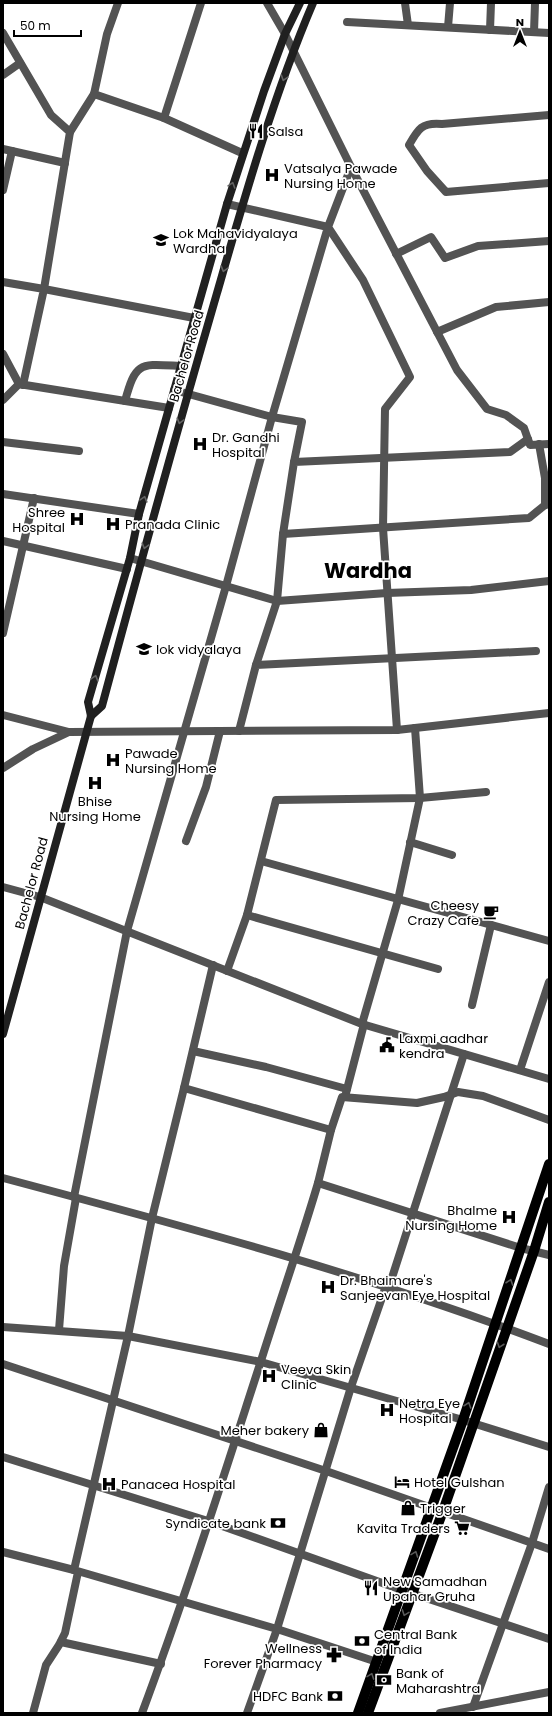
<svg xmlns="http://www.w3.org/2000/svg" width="552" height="1716" viewBox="0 0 552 1716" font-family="Poppins,sans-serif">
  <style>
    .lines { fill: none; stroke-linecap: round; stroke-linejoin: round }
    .minor { stroke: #535353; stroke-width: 8 }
    .tertiary { stroke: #535353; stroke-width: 8 }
    .secondary { stroke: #202020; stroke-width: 8 }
    .primary { stroke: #000; stroke-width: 10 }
    .oneway { stroke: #636363 }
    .oneway2 { stroke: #595959 }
    .labels { text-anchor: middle; stroke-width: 3.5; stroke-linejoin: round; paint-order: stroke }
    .poi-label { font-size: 13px; fill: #000; stroke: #fff; text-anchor: start }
    .street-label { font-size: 13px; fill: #000; stroke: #fff }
    .town-label { font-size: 21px; font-weight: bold; fill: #000; stroke: #fff }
  </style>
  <rect width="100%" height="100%" fill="#fff"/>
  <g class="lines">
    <g class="minor">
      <polyline points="118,3 107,34 94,94 164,118 242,153"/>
      <polyline points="405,3 408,25"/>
      <polyline points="347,22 549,33"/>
      <polyline points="448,27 450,3"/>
      <polyline points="490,30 491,3"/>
      <polyline points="534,32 535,3"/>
      <polyline points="3,33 51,115 70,132 44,289 194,318"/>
      <polyline points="3,75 20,63"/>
      <path d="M549,115l-107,9c-20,-2 -24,5 -33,21l18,26 19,21 103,-9"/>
      <polyline points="164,118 201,3"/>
      <polyline points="70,132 94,94"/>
      <polyline points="3,149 65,163"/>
      <polyline points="351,167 328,227 363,280 410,377 385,409 383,528 397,730"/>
      <polyline points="3,190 12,151"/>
      <polyline points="396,254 431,237 445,258 478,246 549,241"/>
      <polyline points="3,282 44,289 23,385"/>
      <polyline points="437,332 496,307 549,302"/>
      <polyline points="174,390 272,417 302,422 294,462"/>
      <polyline points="3,400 19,384"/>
      <path d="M125,401c11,-40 15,-37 55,-35"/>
      <polyline points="528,439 510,452 294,462 283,534 529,518 545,505"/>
      <polyline points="3,442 79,451"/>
      <polyline points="539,444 545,478 545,505 549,504"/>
      <polyline points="3,494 139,514"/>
      <polyline points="3,541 127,569"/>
      <polyline points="130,558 277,601 387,593 471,590 549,581"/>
      <polyline points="3,633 34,498"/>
      <polyline points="256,665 277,601 283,534"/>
      <polyline points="3,715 69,732"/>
      <polyline points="239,731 256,665 536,651"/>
      <polyline points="3,768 33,749 69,732 397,730 549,713"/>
      <polyline points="186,841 206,787 220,731"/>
      <polyline points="410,842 452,855"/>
      <polyline points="261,861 549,941"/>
      <polyline points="3,887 40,897 362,1024 549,1079"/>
      <polyline points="247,915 438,969"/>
      <polyline points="227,971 247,915 276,800 420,798 486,792"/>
      <polyline points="472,1005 491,925"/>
      <polyline points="362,1024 398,900 420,798 415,728"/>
      <polyline points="193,1051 266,1067 347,1089"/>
      <polyline points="520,1070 549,982"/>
      <polyline points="184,1088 213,965"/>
      <polyline points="346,1093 364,1024"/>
      <polyline points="331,1130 342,1097 417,1103 444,1097 458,1092 483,1096 549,1120"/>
      <path d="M3,1178c184,49 368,98 546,166"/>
      <polyline points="74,1197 127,931 226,586 272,417 328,227 227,204"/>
      <polyline points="389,1287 464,1054"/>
      <polyline points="59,1330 64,1266 76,1198"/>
      <polyline points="3,1364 326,1471 532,1543 473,1707"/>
      <polyline points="3,1457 208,1521 402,1590 549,1639"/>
      <polyline points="549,1487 532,1543 549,1549"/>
      <polyline points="3,1552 74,1570"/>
      <polyline points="61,1642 161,1664"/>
      <polyline points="377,1662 277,1629 74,1570 128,1336 152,1218 184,1088 331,1130 318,1183 521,1248 549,1255"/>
      <polyline points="33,1713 46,1665 59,1645 65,1633 78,1572"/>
      <path d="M142,1713c43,-115 80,-232 118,-349 19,-61 40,-120 58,-181"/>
      <polyline points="247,1713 277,1629 351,1387 386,1286"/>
      <polyline points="440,1713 549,1692"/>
    </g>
    <g class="tertiary">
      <polyline points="267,3 285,34 351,167 457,370 487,409 506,415 524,428 530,445 549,444"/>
      <polyline points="3,354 19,384 169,408"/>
      <polyline points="3,1327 128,1336 261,1362 463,1420 549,1447"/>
    </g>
    <g class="secondary">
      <path d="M91,716l11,-10c37,-138 75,-275 115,-413 28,-97 56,-196 96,-290"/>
      <polyline points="3,1034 91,716 88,702 130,558 139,514 227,204 264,91 285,34 300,3"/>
    </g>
    <g class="primary">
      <polyline points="358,1713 463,1420 549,1164"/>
      <polyline points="368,1713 443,1511 534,1251 549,1202"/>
    </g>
  </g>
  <defs><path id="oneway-chevron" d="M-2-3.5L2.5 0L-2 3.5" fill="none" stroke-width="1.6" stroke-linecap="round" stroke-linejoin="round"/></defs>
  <g class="oneway">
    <use href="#oneway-chevron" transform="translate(284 78) rotate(108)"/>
    <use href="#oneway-chevron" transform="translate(232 185) rotate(-73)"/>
    <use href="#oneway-chevron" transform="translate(224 269) rotate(106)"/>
    <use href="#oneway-chevron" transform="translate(180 421) rotate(105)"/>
    <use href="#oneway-chevron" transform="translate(144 499) rotate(-74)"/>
    <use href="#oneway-chevron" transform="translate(145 546) rotate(105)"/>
    <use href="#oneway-chevron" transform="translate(95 678) rotate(-74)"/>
  </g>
  <g class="oneway2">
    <use href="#oneway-chevron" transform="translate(510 1282) rotate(-71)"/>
    <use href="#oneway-chevron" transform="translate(500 1345) rotate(109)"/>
    <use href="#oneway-chevron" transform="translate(468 1405) rotate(-71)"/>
    <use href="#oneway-chevron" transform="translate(415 1554) rotate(-70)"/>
    <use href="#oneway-chevron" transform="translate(405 1613) rotate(110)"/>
    <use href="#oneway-chevron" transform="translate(371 1676) rotate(-70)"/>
  </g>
  <defs>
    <g id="restaurant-bare" transform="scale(1.2)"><path d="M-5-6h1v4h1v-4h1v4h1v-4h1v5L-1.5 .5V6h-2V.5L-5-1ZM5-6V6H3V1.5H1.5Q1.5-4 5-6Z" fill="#000" stroke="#fff" stroke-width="2.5" paint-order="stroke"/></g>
    <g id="hospital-bare" transform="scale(1.2)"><path d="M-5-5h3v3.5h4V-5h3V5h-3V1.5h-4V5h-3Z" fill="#000" stroke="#fff" stroke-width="2.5" paint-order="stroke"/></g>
    <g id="university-bare" transform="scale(1.2)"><path d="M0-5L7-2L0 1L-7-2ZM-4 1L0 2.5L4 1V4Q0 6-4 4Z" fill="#000" stroke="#fff" stroke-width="2.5" paint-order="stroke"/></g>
    <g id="school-bare" transform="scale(1.2)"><path d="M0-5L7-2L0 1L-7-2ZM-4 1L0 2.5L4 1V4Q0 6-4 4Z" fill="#000" stroke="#fff" stroke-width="2.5" paint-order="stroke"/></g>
    <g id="cafe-bare" transform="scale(1.2)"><path d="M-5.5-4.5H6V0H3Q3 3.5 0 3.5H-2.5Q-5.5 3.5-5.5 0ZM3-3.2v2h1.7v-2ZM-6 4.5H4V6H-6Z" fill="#000" stroke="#fff" stroke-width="2.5" paint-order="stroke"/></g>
    <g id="civic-bare" transform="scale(1.2)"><path d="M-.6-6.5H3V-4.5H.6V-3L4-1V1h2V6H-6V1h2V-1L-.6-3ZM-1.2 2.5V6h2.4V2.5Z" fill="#000" stroke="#fff" stroke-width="2.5" paint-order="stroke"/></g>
    <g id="shop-bare" transform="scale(1.2)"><path d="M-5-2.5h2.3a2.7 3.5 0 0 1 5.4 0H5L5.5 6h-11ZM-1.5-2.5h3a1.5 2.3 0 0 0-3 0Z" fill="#000" stroke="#fff" stroke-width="2.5" paint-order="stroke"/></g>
    <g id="hotel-bare" transform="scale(1.2)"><path d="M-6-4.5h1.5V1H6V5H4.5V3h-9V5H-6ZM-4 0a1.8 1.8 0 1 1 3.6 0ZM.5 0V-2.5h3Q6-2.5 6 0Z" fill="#000" stroke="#fff" stroke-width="2.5" paint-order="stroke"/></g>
    <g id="bank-bare" transform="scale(1.2)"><path d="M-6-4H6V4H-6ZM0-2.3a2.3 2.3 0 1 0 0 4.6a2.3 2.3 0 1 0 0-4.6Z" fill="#000" stroke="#fff" stroke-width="2.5" paint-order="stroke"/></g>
    <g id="supermarket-bare" transform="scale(1.2)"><path d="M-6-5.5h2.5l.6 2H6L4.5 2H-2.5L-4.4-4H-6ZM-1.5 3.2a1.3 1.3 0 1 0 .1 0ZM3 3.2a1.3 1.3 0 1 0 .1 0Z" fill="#000" stroke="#fff" stroke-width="2.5" paint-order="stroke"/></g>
    <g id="pharmacy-bare" transform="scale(1.2)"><path d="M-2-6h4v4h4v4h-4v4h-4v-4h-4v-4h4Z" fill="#000" stroke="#fff" stroke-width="2.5" paint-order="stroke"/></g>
  </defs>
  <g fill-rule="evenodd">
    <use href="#restaurant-bare" x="256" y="131"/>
    <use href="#hospital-bare" x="272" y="175"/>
    <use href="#university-bare" x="161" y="240"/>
    <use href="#hospital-bare" x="200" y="444"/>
    <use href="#hospital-bare" x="77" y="519"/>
    <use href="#hospital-bare" x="113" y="524"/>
    <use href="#school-bare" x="144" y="649"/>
    <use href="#hospital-bare" x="113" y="760"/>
    <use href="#hospital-bare" x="95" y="783"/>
    <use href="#cafe-bare" x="491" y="912"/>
    <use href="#civic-bare" x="387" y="1045"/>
    <use href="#hospital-bare" x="509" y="1217"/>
    <use href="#hospital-bare" x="328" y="1287"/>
    <use href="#hospital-bare" x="269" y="1376"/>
    <use href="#hospital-bare" x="387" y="1410"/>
    <use href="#shop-bare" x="321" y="1430"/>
    <use href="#hotel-bare" x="402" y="1482"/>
    <use href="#hospital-bare" x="109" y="1484"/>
    <use href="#shop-bare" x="408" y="1508"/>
    <use href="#bank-bare" x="278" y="1523"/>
    <use href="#supermarket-bare" x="462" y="1528"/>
    <use href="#restaurant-bare" x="371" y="1588"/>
    <use href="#bank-bare" x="362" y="1641"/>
    <use href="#pharmacy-bare" x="334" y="1655"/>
    <use href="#bank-bare" x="384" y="1680"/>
    <use href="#bank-bare" x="335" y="1696"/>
  </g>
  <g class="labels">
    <g class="poi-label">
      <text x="268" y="136">Salsa</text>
      <text x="284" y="173">Vatsalya Pawade<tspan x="284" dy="15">Nursing Home</tspan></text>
      <text x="173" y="238">Lok Mahavidyalaya<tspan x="173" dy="15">Wardha</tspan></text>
      <text x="212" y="442">Dr. Gandhi<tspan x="212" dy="15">Hospital</tspan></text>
      <text x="65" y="517" text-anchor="end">Shree<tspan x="65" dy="15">Hospital</tspan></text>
      <text x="125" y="529">Pranada Clinic</text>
      <text x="156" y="654">lok vidyalaya</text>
      <text x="125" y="758">Pawade<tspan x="125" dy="15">Nursing Home</tspan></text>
      <text x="95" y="806" text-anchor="middle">Bhise<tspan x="95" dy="15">Nursing Home</tspan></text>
      <text x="479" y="910" text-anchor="end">Cheesy<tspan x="479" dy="15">Crazy Cafe</tspan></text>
      <text x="399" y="1043">Laxmi aadhar<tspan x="399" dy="15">kendra</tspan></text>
      <text x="497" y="1215" text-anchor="end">Bhalme<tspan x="497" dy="15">Nursing Home</tspan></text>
      <text x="340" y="1285">Dr. Bhaimare's<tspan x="340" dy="15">Sanjeevan Eye Hospital</tspan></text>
      <text x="281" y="1374">Veeva Skin<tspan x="281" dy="15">Clinic</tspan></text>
      <text x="399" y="1408">Netra Eye<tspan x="399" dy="15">Hospital</tspan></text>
      <text x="309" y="1435" text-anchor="end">Meher bakery</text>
      <text x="414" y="1487">Hotel Gulshan</text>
      <text x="121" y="1489">Panacea Hospital</text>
      <text x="420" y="1513">Trigger</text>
      <text x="266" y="1528" text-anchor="end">Syndicate bank</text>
      <text x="450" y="1533" text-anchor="end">Kavita Traders</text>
      <text x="383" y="1586">New Samadhan<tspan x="383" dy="15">Upahar Gruha</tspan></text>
      <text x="374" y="1639">Central Bank<tspan x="374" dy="15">of India</tspan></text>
      <text x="322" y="1653" text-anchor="end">Wellness<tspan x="322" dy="15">Forever Pharmacy</tspan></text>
      <text x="396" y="1678">Bank of<tspan x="396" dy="15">Maharashtra</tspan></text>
      <text x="323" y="1701" text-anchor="end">HDFC Bank</text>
    </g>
    <g class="street-label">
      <text transform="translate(186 356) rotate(-74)" y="5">Bachelor Road</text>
      <text transform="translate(31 883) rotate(-75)" y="5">Bachelor Road</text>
    </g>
    <g class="town-label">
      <text x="368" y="578">Wardha</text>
    </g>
  </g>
  <rect width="552" height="1716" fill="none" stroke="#000000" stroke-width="8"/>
  <g transform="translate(520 32)" stroke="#ffffff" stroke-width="3" paint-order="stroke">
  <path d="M0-3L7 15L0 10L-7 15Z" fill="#000000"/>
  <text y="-6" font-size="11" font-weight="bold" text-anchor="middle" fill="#000000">N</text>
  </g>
  <path d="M14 30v6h67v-6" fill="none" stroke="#000000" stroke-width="2"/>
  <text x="20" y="30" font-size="12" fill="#000000" stroke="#ffffff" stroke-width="3" paint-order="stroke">50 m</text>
</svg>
